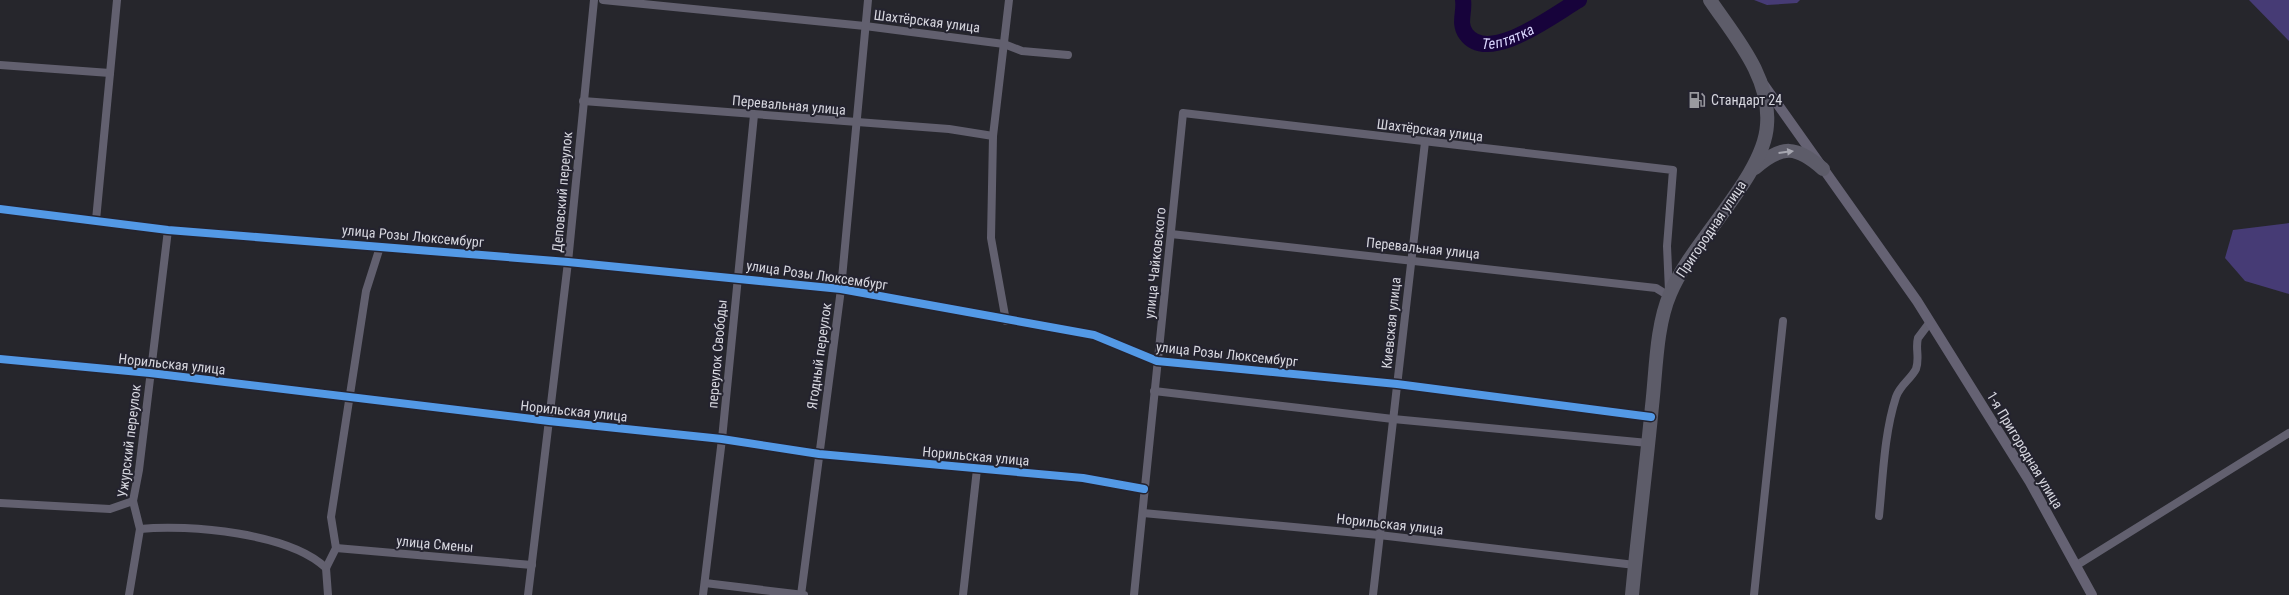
<svg xmlns="http://www.w3.org/2000/svg" width="2289" height="595" viewBox="0 0 2289 595" font-family="'Roboto Condensed',sans-serif">
  <style>
    .forest { fill: #463b75 }
    .lines { fill: none; stroke-linecap: round; stroke-linejoin: round }
    .river { stroke: #17033b; stroke-width: 16 }
    .street { stroke: #62606f; stroke-width: 8 }
    .secondary { stroke: #656273; stroke-width: 10 }
    .highway { stroke: #5d5c69; stroke-width: 14 }
    .cycleway-casing { stroke: #24232f; stroke-width: 11 }
    .cycleway { stroke: #5399e6; stroke-width: 8 }
    .oneway { fill: #a6a6b0 }
    .labels { text-anchor: middle; stroke-width: 4; stroke-linejoin: round; paint-order: stroke }
    .street-label { font-size: 14px; fill: #d7d7df; stroke: #24232f }
    .poi-label { font-size: 14px; fill: #d7d7df; stroke: #24232f; text-anchor: start }
    .water-label { font-size: 15px; font-style: italic; fill: #d8d4fc; stroke: #24232f }
  </style>
  <rect width="100%" height="100%" fill="#26262c"/>
  <g class="forest">
    <polygon points="1754,0 1800,0 1797,3 1767,5"/>
    <polygon points="2249,0 2289,0 2289,41"/>
    <polygon points="2289,223 2289,294 2245,281 2225,258 2233,230"/>
  </g>
  <g class="lines">
    <path class="river" id="s1" d="M1463,0c2,12 -5,23 3,34 23,32 91,-22 113,-34"/>
    <g class="street">
      <polyline points="603,0 865,26 1004,44 1022,51 1068,55"/>
      <polyline points="0,65 110,73"/>
      <polyline points="583,101 949,129 993,136"/>
      <polyline points="0,209 168,230 568,262 841,289 1094,335 1157,361 1397,384 1651,417"/>
      <polyline points="96,220 117,0"/>
      <polyline points="1171,234 1656,288 1669,296"/>
      <polyline points="1006,321 991,238 993,136 1009,0"/>
      <polyline points="0,359 150,373 549,421 722,439 819,454 1083,478 1144,489"/>
      <polyline points="1154,391 1393,419 1648,443"/>
      <polyline points="0,503 110,509 133,501"/>
      <polyline points="1143,513 1379,535 1635,565"/>
      <path d="M1879,516c4,-39 5,-82 17,-119 4,-12 15,-18 20,-28 4,-11 -1,-21 2,-31l12,-16"/>
      <path d="M140,529c49,-5 150,4 186,39"/>
      <polyline points="336,548 532,565"/>
      <polyline points="2077,565 2289,433"/>
      <polyline points="705,583 804,595"/>
      <polyline points="129,595 140,529 133,501 139,470 168,230"/>
      <polyline points="328,595 326,568 336,548 331,517 366,291 380,247"/>
      <polyline points="528,595 568,262 594,0"/>
      <polyline points="703,595 722,439 754,115"/>
      <polyline points="801,595 841,289 868,0"/>
      <polyline points="963,595 977,469"/>
      <polyline points="1134,595 1183,113 1673,170 1667,246 1669,291"/>
      <polyline points="1373,595 1425,142"/>
      <polyline points="1754,595 1783,321"/>
    </g>
    <polyline class="secondary" points="1764,85 1917,301 2030,482 2092,595"/>
    <g class="highway">
      <path d="M1755,168c27,-24 42,-22 68,1"/>
      <path d="M1632,595c6,-63 14,-126 20,-189 4,-34 4,-80 18,-112 21,-52 94,-117 97,-169 4,-48 -32,-88 -57,-125"/>
    </g>
    <g class="cycleway-casing">
      <g id="cycleway">
        <polyline points="0,209 168,230 568,262 841,289 1094,335 1157,361 1397,384 1651,417"/>
        <polyline points="0,359 150,373 549,421 722,439 819,454 1083,478 1144,489"/>
      </g>
    </g>
    <use href="#cycleway" class="cycleway"/>
  </g>
  <defs><path id="oneway-solid" d="M-6-.8H1V-3.2L6.5 0L1 3.2V.8H-6Z" transform="scale(1.25)"/></defs>
  <use class="oneway" href="#oneway-solid" transform="translate(1786 152) rotate(-7)"/>
  <defs>
    <g id="fuel-bare" transform="scale(1.35)"><path d="M-5.5-6h7V0h2V4h1.3V-2.5L3-4.5l.8-.8L6-3V5H2.5V1h-1V6h-7ZM-4.2-4.7v3.2H.2V-4.7Z" fill="#9999a0" stroke="#24232f" stroke-width="2.5" paint-order="stroke"/></g>
  </defs>
  <g fill-rule="evenodd">
    <use href="#fuel-bare" x="1697" y="100"/>
  </g>
  <g class="labels">
    <g class="street-label">
      <text transform="translate(927 21) rotate(7)" y="5">Шахтёрская улица</text>
      <text transform="translate(789 105) rotate(5)" y="5">Перевальная улица</text>
      <text transform="translate(1430 130) rotate(7)" y="5">Шахтёрская улица</text>
      <text transform="translate(562 192) rotate(-85)" y="5">Деповский переулок</text>
      <text transform="translate(1711 229) rotate(-56)" y="5">Пригородная улица</text>
      <text transform="translate(413 236) rotate(5)" y="5">улица Розы Люксембург</text>
      <text transform="translate(1423 248) rotate(6)" y="5">Перевальная улица</text>
      <text transform="translate(1155 263) rotate(-84)" y="5">улица Чайковского</text>
      <text transform="translate(817 275) rotate(8)" y="5">улица Розы Люксембург</text>
      <text transform="translate(1391 323) rotate(-84)" y="5">Киевская улица</text>
      <text transform="translate(717 354) rotate(-85)" y="5">переулок Свободы</text>
      <text transform="translate(1227 354) rotate(6)" y="5">улица Розы Люксембург</text>
      <text transform="translate(819 356) rotate(-82)" y="5">Ягодный переулок</text>
      <text transform="translate(172 364) rotate(6)" y="5">Норильская улица</text>
      <text transform="translate(574 411) rotate(6)" y="5">Норильская улица</text>
      <text transform="translate(129 441) rotate(-83)" y="5">Ужурский переулок</text>
      <text transform="translate(2025 450) rotate(59)" y="5">1-я Пригородная улица</text>
      <text transform="translate(976 456) rotate(5)" y="5">Норильская улица</text>
      <text transform="translate(1390 524) rotate(6)" y="5">Норильская улица</text>
      <text transform="translate(435 544) rotate(5)" y="5">улица Смены</text>
    </g>
    <g class="poi-label">
      <text x="1711" y="105">Стандарт 24</text>
    </g>
    <g class="water-label">
      <text dy="5" stroke="none"><textPath href="#s1" startOffset="81">Тептятка</textPath></text>
    </g>
  </g>
</svg>
